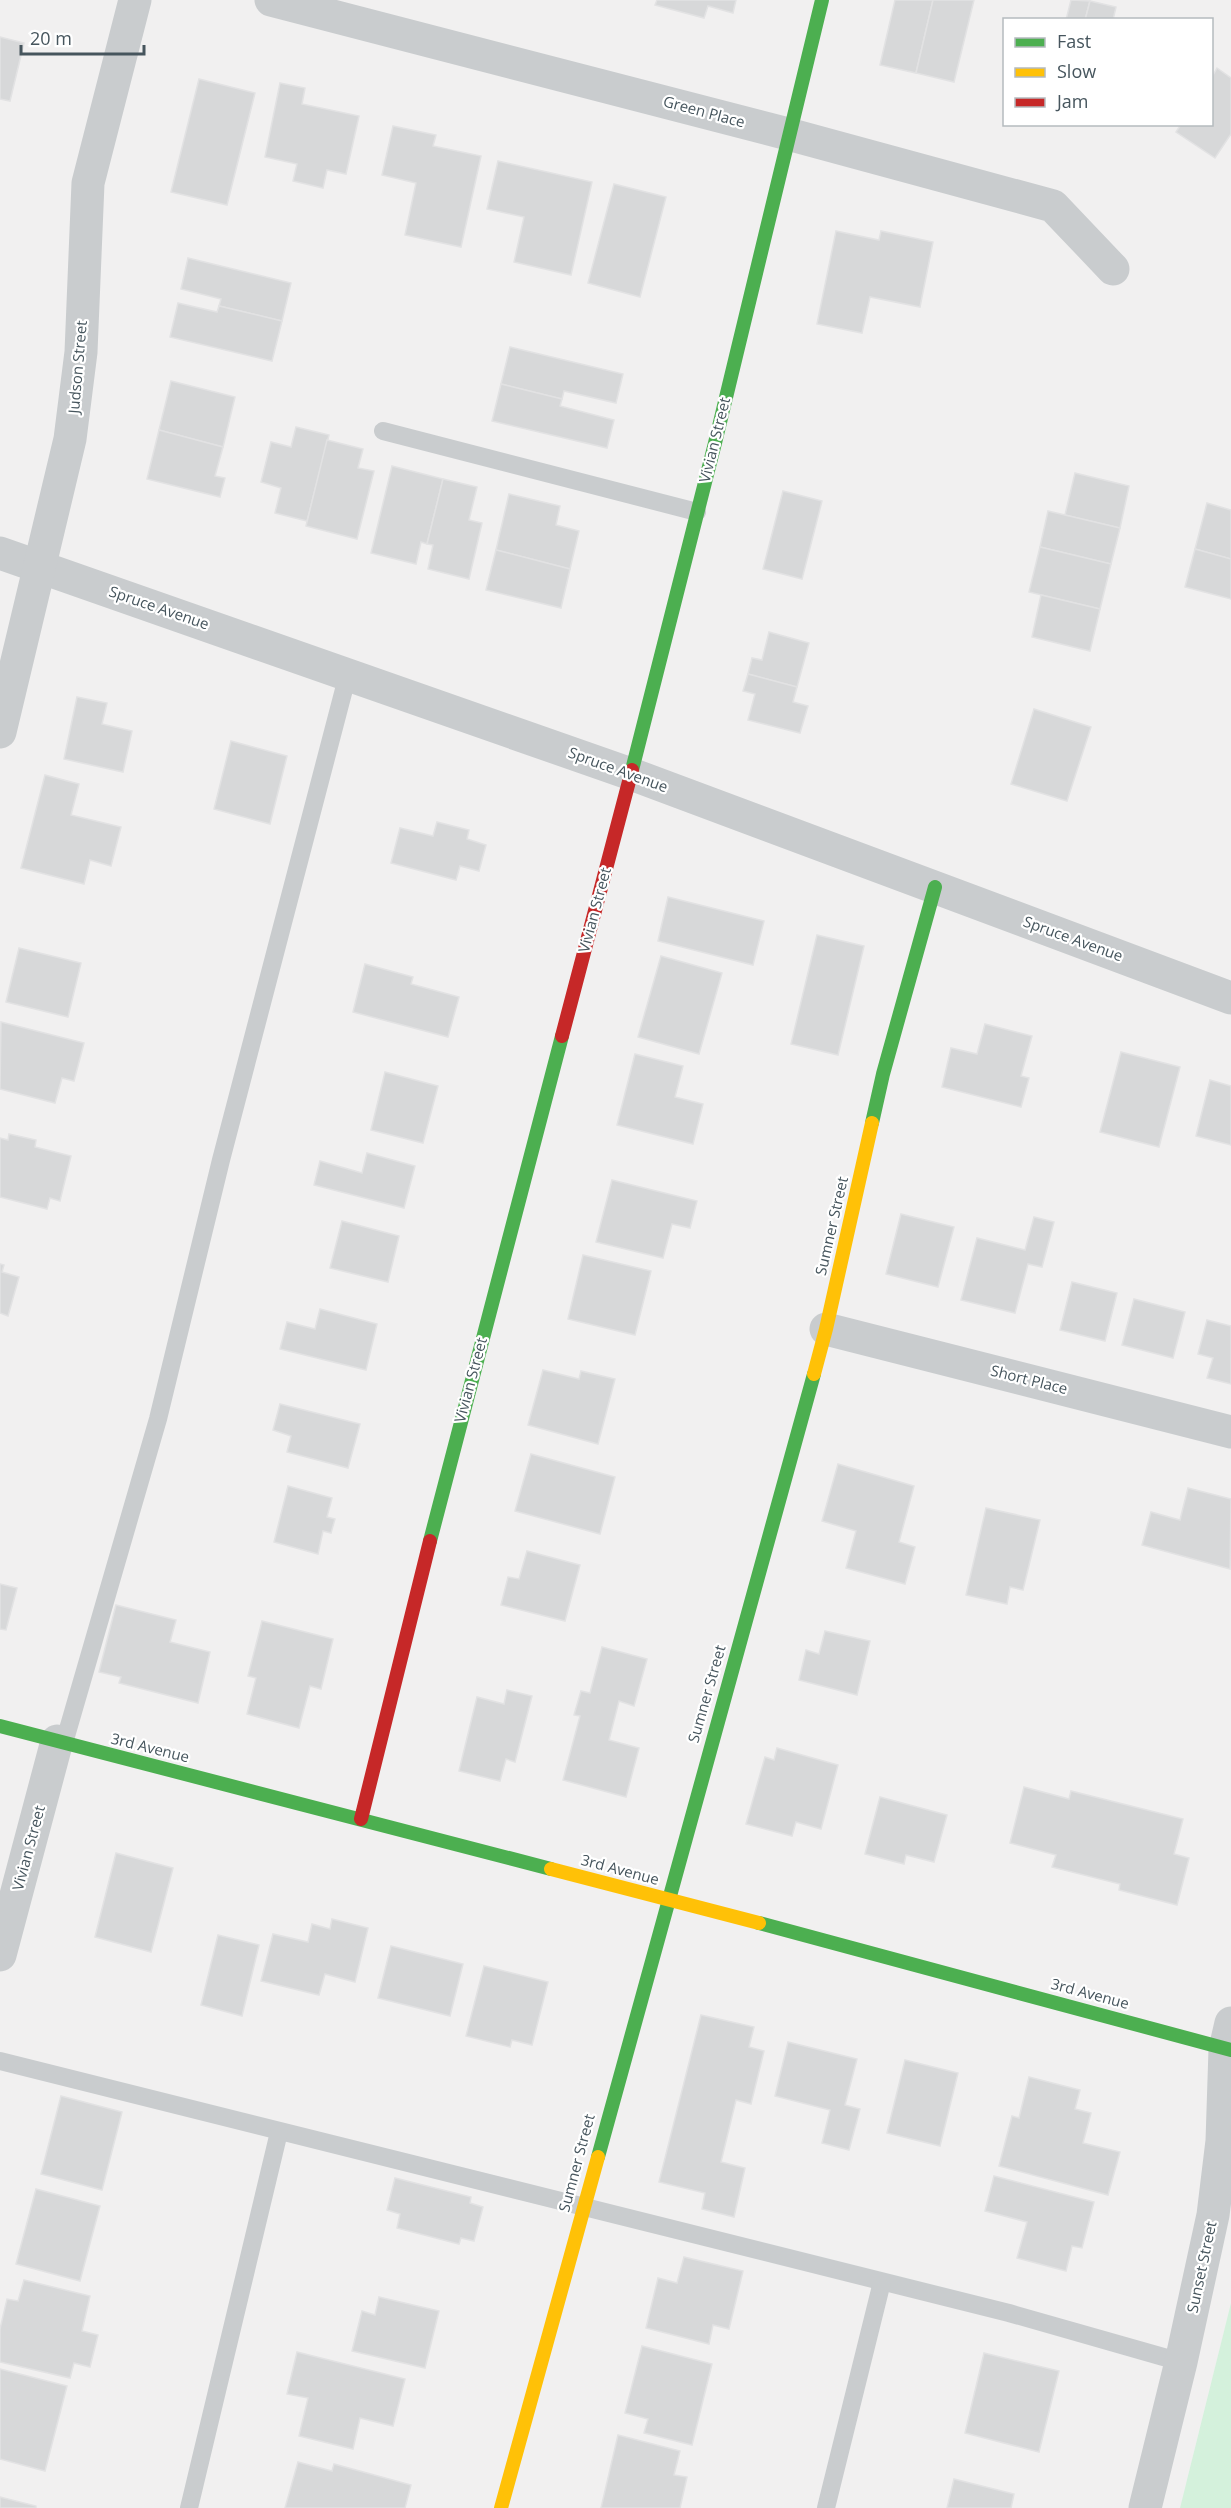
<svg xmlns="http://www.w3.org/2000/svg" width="1231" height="2508" viewBox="0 0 1231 2508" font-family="'Open Sans',sans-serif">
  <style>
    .green { fill: #d4f1dc }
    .building { fill: #d7d8d9; stroke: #e2e2e3; stroke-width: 1.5 }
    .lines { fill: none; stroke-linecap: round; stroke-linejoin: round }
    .lane { stroke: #c9ccce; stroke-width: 18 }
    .street { stroke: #c9ccce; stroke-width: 33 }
    .fast { stroke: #4caf50; stroke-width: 14 }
    .slow { stroke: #ffc107; stroke-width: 14 }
    .jam { stroke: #c62828; stroke-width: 14 }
    .labels { text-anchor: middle; stroke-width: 4.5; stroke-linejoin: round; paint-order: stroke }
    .street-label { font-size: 15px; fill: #46555d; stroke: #fff }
  </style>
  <rect width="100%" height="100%" fill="#f1f0f0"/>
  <polygon class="green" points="1231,2303 1231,2508 1180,2508"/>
  <g class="building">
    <polygon points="657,0 736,0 733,13 708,6 704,18 655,5"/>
    <polygon points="895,0 933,0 916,73 880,65"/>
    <polygon points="933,0 974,0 954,82 916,73"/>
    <polygon points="1071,0 1090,1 1085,20 1066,20"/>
    <polygon points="1090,1 1116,7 1113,20 1085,20"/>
    <polygon points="0,37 24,43 10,101 0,99"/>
    <polygon points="1217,68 1231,78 1231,134 1215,158 1176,132 1181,124 1212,124 1212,77"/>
    <polygon points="199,79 255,93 227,205 171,192"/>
    <polygon points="280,83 305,88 302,104 359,116 346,174 327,170 323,188 293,181 297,164 265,157"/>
    <polygon points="393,126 436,135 433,146 481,156 461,247 405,235 416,183 382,175"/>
    <polygon points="498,161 592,182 571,275 514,262 524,217 487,209"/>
    <polygon points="614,184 666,197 640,297 588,283"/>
    <polygon points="836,231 879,240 881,231 933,242 920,307 870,297 862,333 817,324"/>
    <polygon points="188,258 291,283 282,321 219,306 221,299 181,289"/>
    <polygon points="178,303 217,312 219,306 282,321 272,361 170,337"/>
    <polygon points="510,347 623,374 616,403 564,391 562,399 501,384"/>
    <polygon points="171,381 235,397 223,447 159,430"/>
    <polygon points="501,384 562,399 560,406 614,420 607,448 492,421"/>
    <polygon points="296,427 329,435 307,521 275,513 281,488 261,482 271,442 291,447"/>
    <polygon points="159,430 223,447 215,476 225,478 220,497 147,479"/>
    <polygon points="327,440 363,449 358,468 374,471 357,539 306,526"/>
    <polygon points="392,466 443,479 427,544 421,542 416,564 371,553"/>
    <polygon points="1075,473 1129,486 1120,528 1065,515"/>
    <polygon points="443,479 477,487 469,520 482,523 469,579 428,569 433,545 427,544"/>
    <polygon points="783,491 822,501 802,579 763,569"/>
    <polygon points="509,494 560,506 556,525 579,531 570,569 496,550"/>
    <polygon points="1207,503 1231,510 1231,559 1195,549"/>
    <polygon points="1048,511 1120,528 1111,564 1040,547"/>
    <polygon points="1040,547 1111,564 1100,609 1029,592"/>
    <polygon points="1195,549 1231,559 1231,599 1185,587"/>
    <polygon points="496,550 570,569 561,608 486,590"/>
    <polygon points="1041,595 1100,609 1090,651 1032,637"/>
    <polygon points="769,632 809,643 797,687 748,674 752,658 762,660"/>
    <polygon points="748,674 797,687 793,702 808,706 800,733 748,720 755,694 743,691"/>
    <polygon points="77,697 107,703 102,724 132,731 123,772 64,759"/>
    <polygon points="1034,709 1091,727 1067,801 1011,784"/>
    <polygon points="231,741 287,756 270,824 214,809"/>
    <polygon points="45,775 79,784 71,815 121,827 111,866 90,860 84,884 21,868"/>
    <polygon points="437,822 469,830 467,839 486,845 479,871 460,866 456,880 391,863 400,828 433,836"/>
    <polygon points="668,897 764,921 753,965 658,941"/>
    <polygon points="817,935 864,946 838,1055 791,1044"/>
    <polygon points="19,948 81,963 68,1017 6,1002"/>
    <polygon points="661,956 722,973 699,1054 638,1037"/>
    <polygon points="365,964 413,977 411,984 459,997 448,1037 353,1012"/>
    <polygon points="1,1022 84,1043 74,1081 62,1078 55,1103 0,1089"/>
    <polygon points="985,1024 1032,1036 1021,1076 1029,1078 1021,1107 942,1087 951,1048 977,1054"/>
    <polygon points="1121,1052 1180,1067 1159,1147 1100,1132"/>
    <polygon points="635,1054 683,1066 675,1097 703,1104 693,1144 617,1125"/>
    <polygon points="385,1072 438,1086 423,1143 371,1130"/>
    <polygon points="1210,1080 1231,1086 1231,1145 1196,1136"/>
    <polygon points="9,1134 36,1140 35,1147 71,1156 60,1201 50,1198 47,1209 0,1197 0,1138 8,1140"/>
    <polygon points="367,1153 415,1166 404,1208 314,1185 320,1161 362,1173"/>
    <polygon points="612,1180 697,1201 690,1228 672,1224 663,1258 596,1242"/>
    <polygon points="901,1214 954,1227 938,1287 886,1274"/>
    <polygon points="1034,1217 1054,1222 1042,1267 1028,1264 1015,1313 961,1300 977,1238 1025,1250"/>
    <polygon points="342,1221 399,1236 388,1282 330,1268"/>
    <polygon points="583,1255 651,1271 635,1335 568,1319"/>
    <polygon points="0,1264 4,1265 2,1272 19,1277 8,1316 0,1313"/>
    <polygon points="1072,1282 1117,1293 1105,1341 1060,1330"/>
    <polygon points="1134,1299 1185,1312 1173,1358 1122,1345"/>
    <polygon points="320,1309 377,1324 366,1370 280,1349 287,1322 315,1329"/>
    <polygon points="1207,1320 1231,1326 1231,1384 1207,1378 1213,1358 1198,1354"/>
    <polygon points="543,1370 579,1379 581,1371 615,1379 598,1444 528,1425"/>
    <polygon points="280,1404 360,1424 348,1468 287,1452 291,1436 273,1430"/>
    <polygon points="531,1454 615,1477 600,1534 515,1511"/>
    <polygon points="838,1464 914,1486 899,1542 915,1547 905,1584 846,1568 856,1531 822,1521"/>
    <polygon points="288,1486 332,1498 327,1517 335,1519 331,1533 323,1531 318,1554 274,1542"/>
    <polygon points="1188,1488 1231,1499 1230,1569 1142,1545 1151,1512 1180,1520"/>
    <polygon points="986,1508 1040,1520 1023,1590 1010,1587 1007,1604 966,1595"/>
    <polygon points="527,1551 580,1565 565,1621 501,1605 508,1577 519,1579"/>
    <polygon points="0,1584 17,1588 6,1630 0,1629"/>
    <polygon points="116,1605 176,1620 170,1642 210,1652 198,1703 119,1683 121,1677 99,1672"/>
    <polygon points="262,1621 333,1639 321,1689 310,1686 299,1728 247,1714 256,1678 248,1676"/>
    <polygon points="825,1631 870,1641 857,1695 799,1680 806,1650 819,1654"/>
    <polygon points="602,1647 647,1659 634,1706 619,1701 609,1740 639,1748 626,1797 563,1780 580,1716 574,1715 581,1691 590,1693"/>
    <polygon points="507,1690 532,1696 515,1762 506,1759 500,1781 459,1771 477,1697 504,1704"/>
    <polygon points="777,1748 838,1765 821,1829 796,1822 792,1836 746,1824 765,1757 774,1760"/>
    <polygon points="1024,1787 1069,1799 1071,1791 1183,1819 1174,1854 1189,1858 1177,1905 1119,1890 1120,1884 1052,1867 1056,1855 1010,1843"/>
    <polygon points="880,1797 947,1815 934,1862 906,1855 904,1864 865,1854"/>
    <polygon points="116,1853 173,1868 151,1952 95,1937"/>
    <polygon points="332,1919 368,1928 355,1982 325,1974 319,1995 261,1981 273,1934 308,1942 312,1924 330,1929"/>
    <polygon points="218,1935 259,1945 242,2016 201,2005"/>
    <polygon points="391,1946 463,1964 450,2016 378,1998"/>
    <polygon points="484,1966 548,1982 532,2045 512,2040 510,2047 466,2036"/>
    <polygon points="701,2015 754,2027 749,2047 764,2051 751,2104 736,2100 721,2162 745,2168 734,2217 702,2209 705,2193 659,2182"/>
    <polygon points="788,2042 857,2059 845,2105 860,2109 849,2150 822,2143 830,2110 775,2096"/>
    <polygon points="905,2060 958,2073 940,2146 887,2133"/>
    <polygon points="1029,2077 1080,2090 1075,2109 1091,2113 1083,2143 1120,2152 1108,2195 999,2166 1012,2116 1019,2118"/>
    <polygon points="61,2096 122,2112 102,2190 41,2174"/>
    <polygon points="994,2176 1094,2202 1082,2248 1072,2246 1066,2271 1017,2258 1027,2222 985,2211"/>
    <polygon points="395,2178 471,2197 470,2203 483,2207 474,2241 461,2238 459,2244 397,2228 400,2214 387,2210"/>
    <polygon points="36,2189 100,2206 80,2281 16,2264"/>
    <polygon points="684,2257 743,2271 729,2329 713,2325 709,2344 646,2328 658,2278 677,2283"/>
    <polygon points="24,2280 90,2296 82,2331 98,2335 90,2367 74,2363 70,2378 0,2362 0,2329 7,2299 18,2301"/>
    <polygon points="379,2297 439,2311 425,2368 352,2351 362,2311 375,2315"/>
    <polygon points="642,2346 712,2364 692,2445 644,2433 648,2419 625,2413"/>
    <polygon points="297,2352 405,2379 393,2426 360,2418 353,2449 299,2436 308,2398 287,2394"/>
    <polygon points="984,2353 1059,2371 1039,2452 965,2433"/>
    <polygon points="0,2369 67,2386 45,2471 0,2459"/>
    <polygon points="618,2435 680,2451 674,2475 687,2477 680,2508 601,2508"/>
    <polygon points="298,2462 332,2471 334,2464 411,2485 405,2508 285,2508"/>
    <polygon points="954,2479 1014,2494 1011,2508 947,2508"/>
    <polygon points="0,2497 36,2506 36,2508 0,2508"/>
  </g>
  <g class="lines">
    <g class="lane">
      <polyline points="383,431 697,512"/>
      <polyline points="64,1743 158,1419 221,1160 348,674"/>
      <polyline points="0,2061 1009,2313 1181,2362"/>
      <polyline points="189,2508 279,2132"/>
      <polyline points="826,2508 882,2282"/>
    </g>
    <g class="street">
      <polyline points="271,0 788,134 1053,206 1113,269"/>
      <polyline points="0,553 631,774 1231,998"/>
      <polyline points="0,732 70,439 81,352 88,183 135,0"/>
      <polyline points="826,1329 1231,1432"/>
      <polyline points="0,1955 57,1741"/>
      <polyline points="1145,2508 1181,2362 1213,2215 1222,2141 1225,2049 1231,2023"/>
    </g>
    <g class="fast">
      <polyline points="632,770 715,443 822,0"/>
      <polyline points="872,1123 883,1074 935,887"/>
      <polyline points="430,1541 562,1036"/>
      <polyline points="0,1726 551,1869"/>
      <polyline points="759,1923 1231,2050"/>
      <polyline points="598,2157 814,1374"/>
    </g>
    <g class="slow">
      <polyline points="814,1374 826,1329 872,1123"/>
      <polyline points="551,1869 759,1923"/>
      <polyline points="501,2508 598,2157"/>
    </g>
    <g class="jam">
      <polyline points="562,1036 632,770"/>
      <polyline points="361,1819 430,1541"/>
    </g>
  </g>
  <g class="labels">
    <g class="street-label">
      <text transform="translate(704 112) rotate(15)" y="5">Green Place</text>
      <text transform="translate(78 367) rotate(-85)" y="5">Judson Street</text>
      <text transform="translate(715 440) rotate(-76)" y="5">Vivian Street</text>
      <text transform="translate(159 608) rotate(19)" y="5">Spruce Avenue</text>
      <text transform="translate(618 770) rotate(20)" y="5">Spruce Avenue</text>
      <text transform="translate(595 910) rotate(-75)" y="5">Vivian Street</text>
      <text transform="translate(1073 939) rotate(20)" y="5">Spruce Avenue</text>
      <text transform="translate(832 1226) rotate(-77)" y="5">Sumner Street</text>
      <text transform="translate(471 1380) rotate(-75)" y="5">Vivian Street</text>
      <text transform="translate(1029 1380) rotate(14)" y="5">Short Place</text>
      <text transform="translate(707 1694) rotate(-74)" y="5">Sumner Street</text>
      <text transform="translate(150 1748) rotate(14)" y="5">3rd Avenue</text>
      <text transform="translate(29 1848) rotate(-75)" y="5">Vivian Street</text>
      <text transform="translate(620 1870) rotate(15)" y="5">3rd Avenue</text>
      <text transform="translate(1090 1994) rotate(15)" y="5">3rd Avenue</text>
      <text transform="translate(577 2163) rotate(-75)" y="5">Sumner Street</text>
      <text transform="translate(1202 2267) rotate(-78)" y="5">Sunset Street</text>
    </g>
  </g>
  <rect x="1003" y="18" width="210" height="108" fill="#ffffff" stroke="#b5bbbe" stroke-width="1.5"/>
  <rect x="1015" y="38" width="30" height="9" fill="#4caf50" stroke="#b5bbbe" stroke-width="1.5"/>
  <text x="1057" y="48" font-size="18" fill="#46555d">Fast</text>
  <rect x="1015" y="68" width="30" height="9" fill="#ffc107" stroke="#b5bbbe" stroke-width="1.5"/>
  <text x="1057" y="78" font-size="18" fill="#46555d">Slow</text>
  <rect x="1015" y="98" width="30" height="9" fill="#c62828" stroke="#b5bbbe" stroke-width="1.5"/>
  <text x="1057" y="108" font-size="18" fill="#46555d">Jam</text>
  <path d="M21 45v9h123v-9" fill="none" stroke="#46555d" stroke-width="3"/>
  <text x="30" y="45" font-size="18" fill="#46555d" stroke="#ffffff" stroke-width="4.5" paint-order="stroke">20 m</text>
</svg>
